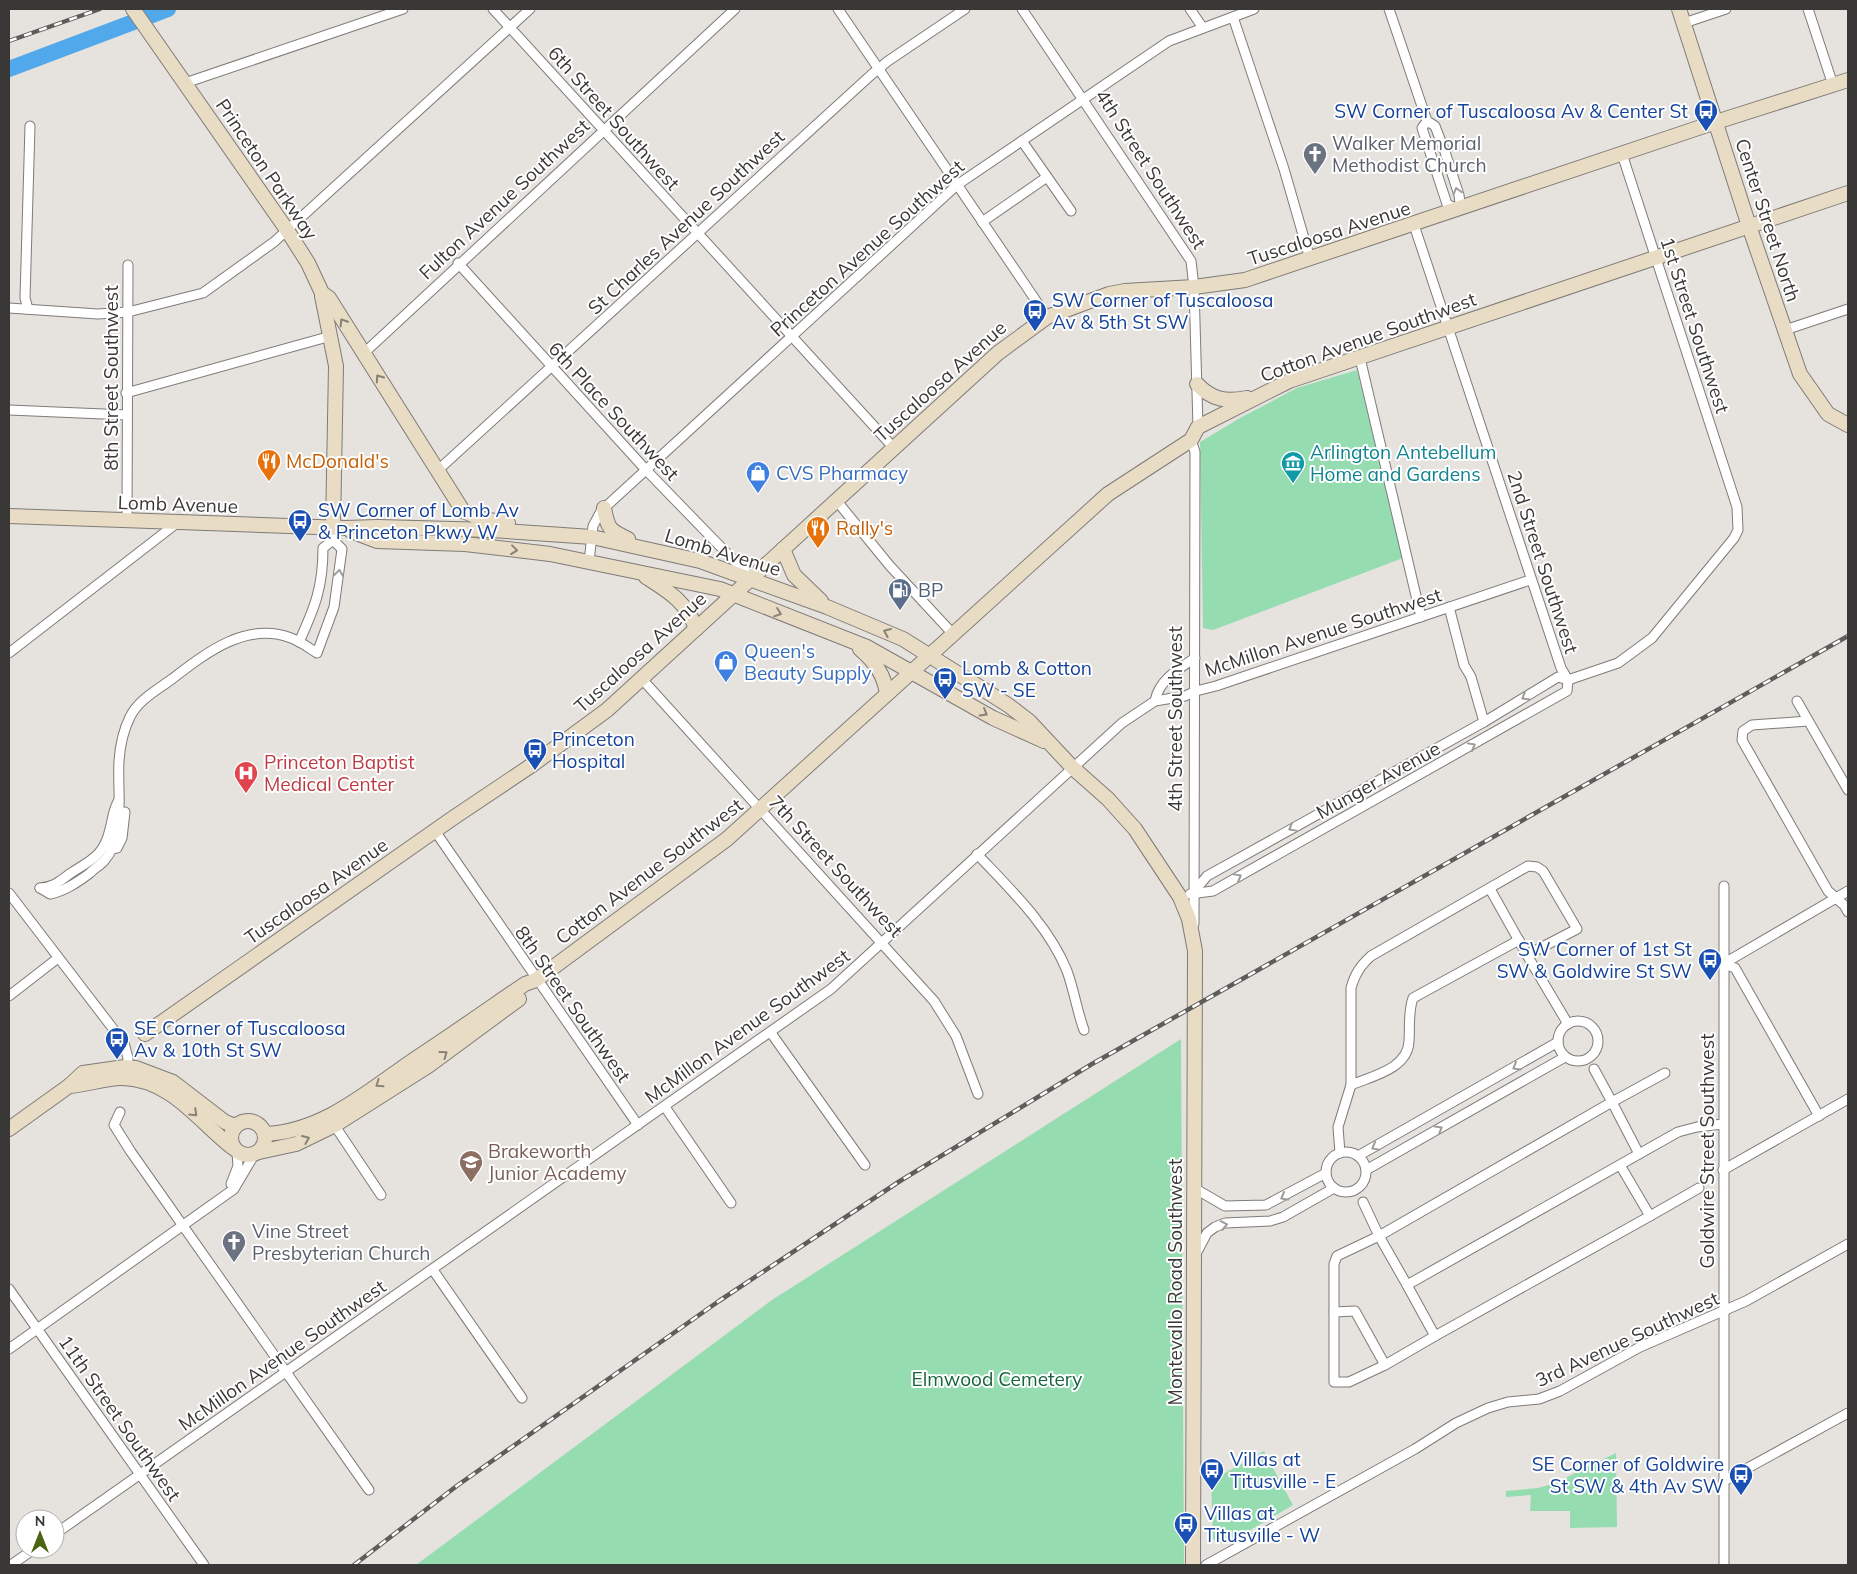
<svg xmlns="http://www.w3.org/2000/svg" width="1857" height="1574" viewBox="0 0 1857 1574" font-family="Mulish,sans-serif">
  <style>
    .green { fill: #95ddb1 }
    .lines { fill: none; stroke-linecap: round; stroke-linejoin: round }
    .river { stroke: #51a8eb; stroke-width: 16 }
    .street-casing { stroke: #7f7b78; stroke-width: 11 }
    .secondary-casing { stroke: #7f7b78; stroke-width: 16 }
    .street { stroke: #fff; stroke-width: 9 }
    .secondary { stroke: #e8dcc5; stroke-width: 14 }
    .rail-casing { stroke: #5f5d5a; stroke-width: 4.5 }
    .rail { stroke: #fff; stroke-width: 2.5; stroke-dasharray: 8; stroke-linecap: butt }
    .oneway { stroke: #9c9c9a }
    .oneway2 { stroke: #888276 }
    .labels { text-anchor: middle; stroke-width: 4; stroke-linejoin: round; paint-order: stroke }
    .transit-label { font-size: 19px; fill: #164399; stroke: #fff; text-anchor: start }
    .street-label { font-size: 19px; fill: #3a3836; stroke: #fff }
    .worship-label { font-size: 19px; fill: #5b616d; stroke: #fff; text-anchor: start }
    .culture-label { font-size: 19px; fill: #0d838f; stroke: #fff; text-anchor: start }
    .food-label { font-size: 19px; fill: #c56008; stroke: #fff; text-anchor: start }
    .shop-label { font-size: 19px; fill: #366cbe; stroke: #fff; text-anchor: start }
    .service-label { font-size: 19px; fill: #4e5e75; stroke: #fff; text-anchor: start }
    .health-label { font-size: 19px; fill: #be3a42; stroke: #fff; text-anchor: start }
    .education-label { font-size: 19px; fill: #785e54; stroke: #fff; text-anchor: start }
    .park-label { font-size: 19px; fill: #18643f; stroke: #fff }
  </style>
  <rect width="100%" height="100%" fill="#e6e2de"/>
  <g class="green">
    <polygon points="1357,370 1403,558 1213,630 1203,628 1200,442 1240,418 1297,388"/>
    <polygon points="1181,1039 1184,1565 416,1565 772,1300"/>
    <path d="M1264,1451l29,54 -63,37c-7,2 -12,2 -17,-3l-2,-58z"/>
    <polygon points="1616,1453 1617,1527 1570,1528 1570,1511 1530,1511 1531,1495 1506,1497 1506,1491 1538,1488 1555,1483"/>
  </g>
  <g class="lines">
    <polyline class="river" points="9,69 168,9"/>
    <g class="street-casing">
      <g id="street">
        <polyline points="493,9 893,447"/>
        <polyline points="838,9 1047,317"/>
        <polyline points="1022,9 1191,261 1194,287 1198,427"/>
        <polyline points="1190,9 1203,28"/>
        <polyline points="1389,9 1427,121 1435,126 1445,152 1459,195 1460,203 1457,209 1447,204 1422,128 1427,121"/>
        <polyline points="1808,9 1833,85"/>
        <polyline points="1233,17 1284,169 1310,259"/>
        <polyline points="1684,23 1726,9"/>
        <polyline points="185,83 403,9"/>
        <polyline points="1022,141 1071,211"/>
        <polyline points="982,222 1047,177"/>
        <polyline points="1414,225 1561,668 1568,680"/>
        <polyline points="458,263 646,470 749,576"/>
        <polyline points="9,308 98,314 128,312 203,293 274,242 530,9"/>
        <polyline points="28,309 25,298 30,126"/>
        <polyline points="1785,330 1848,309"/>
        <polyline points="363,354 735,9"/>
        <polyline points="1360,358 1421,617"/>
        <polyline points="126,393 331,336"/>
        <polyline points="9,410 127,415"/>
        <polyline points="1191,440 1195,452 1194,924"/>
        <polyline points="437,471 871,75 888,61 965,9"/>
        <polyline points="836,500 890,566 953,634"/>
        <polyline points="127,521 128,265"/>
        <polyline points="589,562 593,526 601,511 957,185 1169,41 1254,9"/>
        <polyline points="1449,607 1464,665 1471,677 1484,722"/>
        <path d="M299,642c16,-35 24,-55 24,-94l10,-8"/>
        <polyline points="9,653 177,523"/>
        <polyline points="641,678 934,1001 956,1036 978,1094"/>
        <path d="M1155,701c4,-21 23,-32 40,-43"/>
        <polyline points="1797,701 1848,790"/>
        <polyline points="1808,721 1752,725 1743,731 1742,740 1828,891 1844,905 1848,912"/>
        <polyline points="435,831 638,1125"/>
        <polyline points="111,849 117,848 122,838 125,812"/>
        <path d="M977,854c33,35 72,72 90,117 7,19 10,40 17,59"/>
        <polyline points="1724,886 1724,1565"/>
        <path d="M40,888l10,6c15,-3 28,-12 40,-21 4,-4 10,-8 14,-12 22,-24 13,-71 15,-100 1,-15 4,-30 11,-44 8,-17 27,-27 42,-38 34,-26 74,-58 119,-41 9,3 18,10 26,15l17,-46 8,-58 -9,-9v-12"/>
        <path d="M40,888c14,-1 20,-7 31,-15 20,-13 33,-17 39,-44 3,-11 3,-20 9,-29"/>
        <polyline points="1490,889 1527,955"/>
        <polyline points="9,893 124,1043 128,1058 127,1071"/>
        <polyline points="1193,893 1207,876 1484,722 1558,677 1568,680 1618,663 1652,638 1734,538 1738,530 1737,507 1622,154"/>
        <polyline points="1190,894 1213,891 1567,691 1568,680"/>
        <polyline points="1723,964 1735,968 1819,1116"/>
        <polyline points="1723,964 1848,891"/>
        <polyline points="9,996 58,958"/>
        <circle cx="1578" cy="1041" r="20"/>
        <polyline points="771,1033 865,1165"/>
        <polyline points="1594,1069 1612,1102 1665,1073"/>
        <path d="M1351,1085c21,-9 57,-16 58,-44 1,-15 -1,-29 4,-43l106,-58"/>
        <polyline points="665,1107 731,1203"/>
        <polyline points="120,1112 114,1125 131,1152 369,1490"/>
        <polyline points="333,1123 381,1195"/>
        <circle cx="1346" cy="1172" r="20"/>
        <path d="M1340,1153l-2,-26 13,-42v-97c4,-14 9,-22 20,-32l157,-90 9,1 6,4 34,58 -50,26 41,69"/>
        <polyline points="1358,1156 1558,1042"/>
        <polyline points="1620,1165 1650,1216 1435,1336 1407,1285 1678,1132 1697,1127 1723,1124"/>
        <polyline points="1366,1170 1565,1057"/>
        <polyline points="1723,1170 1848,1099"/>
        <polyline points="231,1184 238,1166 237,1152"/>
        <polyline points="1194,1188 1225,1206 1266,1205 1326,1173"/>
        <polyline points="1363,1202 1379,1236 1337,1256 1334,1264 1334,1382 1349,1382 1385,1365"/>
        <polyline points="1650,1216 1699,1188"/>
        <polyline points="1196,1254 1207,1233 1215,1227 1225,1223 1270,1221 1283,1217 1334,1188"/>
        <polyline points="433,1270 522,1398"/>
        <polyline points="1407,1285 1379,1236 1612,1102 1639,1154"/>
        <polyline points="9,1289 204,1565"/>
        <polyline points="1334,1312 1355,1311 1385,1365 1435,1336"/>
        <polyline points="9,1349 234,1189 254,1155"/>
        <polyline points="1724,1481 1848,1413"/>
        <polyline points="55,1534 831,989 1122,723 1155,701 1185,696 1196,691 1216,686 1530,580"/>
        <polyline points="11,1565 34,1549"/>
        <polyline points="1206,1565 1415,1449 1456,1423 1488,1408 1508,1402 1539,1399 1560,1391 1640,1347 1746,1301 1848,1244"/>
      </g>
    </g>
    <g class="secondary-casing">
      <g id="secondary">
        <polyline points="133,9 287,230 308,263 322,293 329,298 463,511 482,519 508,523"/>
        <polyline points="1679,9 1749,226 1800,374 1828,414 1848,425"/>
        <polyline points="322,296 336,366 333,528"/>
        <path d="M1197,384c15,16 29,18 50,14"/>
        <path d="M604,508c4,21 5,22 24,31"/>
        <polyline points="9,516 345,528 378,527 491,530 592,537 700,561 827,607 903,639 1008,705 1029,721 1073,768 1108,799 1135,829 1180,897 1189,919 1195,951 1193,1565"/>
        <polyline points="351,531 377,541 465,544 550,554 720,589 867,647 993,718 1044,741"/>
        <polyline points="783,549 794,575 821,601"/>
        <path d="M646,577c22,14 41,25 50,52"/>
        <path d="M860,649c15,13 24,25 27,45"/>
        <polyline points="145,1034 453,818 532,765 607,710 998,353 1047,317 1109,294 1125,291 1194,287 1245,280 1716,122 1848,80"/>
        <path d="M69,1086c18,-1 35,-8 53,-8 49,1 76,43 111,70"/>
        <circle cx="248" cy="1138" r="17"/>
        <polyline points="9,1129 69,1086 83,1073 125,1067 136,1068 173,1082 225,1122 235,1126"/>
        <path d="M265,1134c57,-2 102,-42 147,-73 38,-25 75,-51 113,-77l11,-4 191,-141 381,-345 83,-54 7,-13 91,-46 559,-188"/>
        <polyline points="259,1152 296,1144 335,1125 428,1066 519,999"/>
      </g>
    </g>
    <use href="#street" class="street"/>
    <use href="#secondary" class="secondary"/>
    <g class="rail-casing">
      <g id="rail">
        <polyline points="9,41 100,9"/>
        <polyline points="354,1565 458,1485 719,1301 900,1181 1092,1064 1848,636"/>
      </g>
    </g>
    <use href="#rail" class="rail"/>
  </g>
  <defs><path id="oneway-chevron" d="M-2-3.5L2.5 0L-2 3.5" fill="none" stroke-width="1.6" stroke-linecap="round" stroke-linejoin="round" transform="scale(1.25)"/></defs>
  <g class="oneway">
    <use href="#oneway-chevron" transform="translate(1457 191) rotate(-106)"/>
    <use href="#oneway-chevron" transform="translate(339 573) rotate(-83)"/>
    <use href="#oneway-chevron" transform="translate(1525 697) rotate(149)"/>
    <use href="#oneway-chevron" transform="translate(1472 746) rotate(-29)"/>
    <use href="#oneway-chevron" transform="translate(1292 828) rotate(151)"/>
    <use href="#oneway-chevron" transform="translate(1238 877) rotate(-29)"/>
    <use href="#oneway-chevron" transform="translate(1516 1067) rotate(150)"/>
    <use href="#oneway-chevron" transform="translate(1439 1129) rotate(-30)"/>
    <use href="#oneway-chevron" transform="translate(1375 1147) rotate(151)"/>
    <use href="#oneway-chevron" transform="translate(1284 1197) rotate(151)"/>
    <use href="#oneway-chevron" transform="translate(1224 1225) rotate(-11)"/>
  </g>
  <g class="oneway2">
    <use href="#oneway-chevron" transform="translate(343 322) rotate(-122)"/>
    <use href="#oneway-chevron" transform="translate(379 378) rotate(-125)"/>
    <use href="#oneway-chevron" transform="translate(514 550) rotate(7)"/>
    <use href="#oneway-chevron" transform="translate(778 613) rotate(19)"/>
    <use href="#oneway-chevron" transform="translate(887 632) rotate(-157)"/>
    <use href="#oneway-chevron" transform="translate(984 713) rotate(30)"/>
    <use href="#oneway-chevron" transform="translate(444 1054) rotate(-36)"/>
    <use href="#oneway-chevron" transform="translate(379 1084) rotate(146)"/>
    <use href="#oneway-chevron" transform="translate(194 1113) rotate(44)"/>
    <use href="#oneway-chevron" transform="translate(306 1139) rotate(-23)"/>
  </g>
  <defs>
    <g id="bus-pin" transform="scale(1.25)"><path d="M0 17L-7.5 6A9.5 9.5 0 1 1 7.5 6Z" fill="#1a4fb4" stroke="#fff"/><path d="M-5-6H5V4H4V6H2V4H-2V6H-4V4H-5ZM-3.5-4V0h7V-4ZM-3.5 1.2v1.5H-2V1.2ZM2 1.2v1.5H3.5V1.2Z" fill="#fff"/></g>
    <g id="church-pin" transform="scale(1.25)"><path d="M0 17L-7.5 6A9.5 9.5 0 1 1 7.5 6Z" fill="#6b7280" stroke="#fff"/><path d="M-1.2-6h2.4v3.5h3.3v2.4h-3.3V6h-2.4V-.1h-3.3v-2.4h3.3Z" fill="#fff"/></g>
    <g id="restaurant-pin" transform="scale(1.25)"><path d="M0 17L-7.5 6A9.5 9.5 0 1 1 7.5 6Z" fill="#e8710a" stroke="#fff"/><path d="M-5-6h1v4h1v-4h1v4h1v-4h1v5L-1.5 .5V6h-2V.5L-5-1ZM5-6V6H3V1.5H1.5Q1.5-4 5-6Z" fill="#fff"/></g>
    <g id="museum-pin" transform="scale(1.25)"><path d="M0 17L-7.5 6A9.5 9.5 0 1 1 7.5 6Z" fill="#0f9aa8" stroke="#fff"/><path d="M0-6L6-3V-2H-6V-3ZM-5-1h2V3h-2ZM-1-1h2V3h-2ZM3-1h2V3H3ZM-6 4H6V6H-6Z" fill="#fff"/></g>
    <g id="shop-pin" transform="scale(1.25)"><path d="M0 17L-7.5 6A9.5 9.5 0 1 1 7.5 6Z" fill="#3f7fe0" stroke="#fff"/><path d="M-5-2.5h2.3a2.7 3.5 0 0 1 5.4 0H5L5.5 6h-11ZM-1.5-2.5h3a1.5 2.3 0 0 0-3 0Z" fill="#fff"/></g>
    <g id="fuel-pin" transform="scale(1.25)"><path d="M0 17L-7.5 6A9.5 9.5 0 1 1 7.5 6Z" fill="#5c6f8a" stroke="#fff"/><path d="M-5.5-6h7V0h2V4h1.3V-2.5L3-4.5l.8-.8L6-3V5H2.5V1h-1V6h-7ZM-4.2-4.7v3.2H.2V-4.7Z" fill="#fff"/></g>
    <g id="hospital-pin" transform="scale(1.25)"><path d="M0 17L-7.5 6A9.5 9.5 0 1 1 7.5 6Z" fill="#e0444e" stroke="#fff"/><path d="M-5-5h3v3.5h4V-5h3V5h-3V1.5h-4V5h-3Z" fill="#fff"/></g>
    <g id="school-pin" transform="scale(1.25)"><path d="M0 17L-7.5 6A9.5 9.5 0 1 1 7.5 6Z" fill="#8d6e63" stroke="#fff"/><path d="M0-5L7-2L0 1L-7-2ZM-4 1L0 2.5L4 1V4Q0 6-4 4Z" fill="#fff"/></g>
  </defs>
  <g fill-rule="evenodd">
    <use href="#bus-pin" x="1706" y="111"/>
    <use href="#church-pin" x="1315" y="154"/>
    <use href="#bus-pin" x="1035" y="311"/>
    <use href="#restaurant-pin" x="269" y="461"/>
    <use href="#museum-pin" x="1293" y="463"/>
    <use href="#shop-pin" x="758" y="473"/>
    <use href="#bus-pin" x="300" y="521"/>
    <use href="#restaurant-pin" x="818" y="528"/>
    <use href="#fuel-pin" x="900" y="590"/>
    <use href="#shop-pin" x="726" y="662"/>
    <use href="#bus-pin" x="945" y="679"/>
    <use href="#bus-pin" x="535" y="750"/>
    <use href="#hospital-pin" x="246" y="773"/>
    <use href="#bus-pin" x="1710" y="960"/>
    <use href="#bus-pin" x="117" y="1039"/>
    <use href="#school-pin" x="471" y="1162"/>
    <use href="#church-pin" x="234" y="1242"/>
    <use href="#bus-pin" x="1212" y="1470"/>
    <use href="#bus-pin" x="1741" y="1475"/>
    <use href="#bus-pin" x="1186" y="1524"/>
  </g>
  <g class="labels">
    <g class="transit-label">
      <text x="1688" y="118" text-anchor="end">SW Corner of Tuscaloosa Av &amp; Center St</text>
      <text x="1052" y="307">SW Corner of Tuscaloosa<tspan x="1052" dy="22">Av &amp; 5th St SW</tspan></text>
      <text x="318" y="517">SW Corner of Lomb Av<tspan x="318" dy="22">&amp; Princeton Pkwy W</tspan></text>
      <text x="962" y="675">Lomb &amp; Cotton<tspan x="962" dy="22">SW - SE</tspan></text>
      <text x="552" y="746">Princeton<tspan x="552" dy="22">Hospital</tspan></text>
      <text x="1692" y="956" text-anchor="end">SW Corner of 1st St<tspan x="1692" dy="22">SW &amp; Goldwire St SW</tspan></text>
      <text x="134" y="1035">SE Corner of Tuscaloosa<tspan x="134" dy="22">Av &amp; 10th St SW</tspan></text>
      <text x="1230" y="1466">Villas at<tspan x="1230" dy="22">Titusville - E</tspan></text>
      <text x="1724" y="1471" text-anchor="end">SE Corner of Goldwire<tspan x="1724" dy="22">St SW &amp; 4th Av SW</tspan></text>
      <text x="1204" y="1520">Villas at<tspan x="1204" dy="22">Titusville - W</tspan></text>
    </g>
    <g class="street-label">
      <text transform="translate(614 118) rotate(48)" y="7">6th Street Southwest</text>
      <text transform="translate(267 169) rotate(56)" y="7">Princeton Parkway</text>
      <text transform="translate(1151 169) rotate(57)" y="7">4th Street Southwest</text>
      <text transform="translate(504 199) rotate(-43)" y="7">Fulton Avenue Southwest</text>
      <text transform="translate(1768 220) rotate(72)" y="7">Center Street North</text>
      <text transform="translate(686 222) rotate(-43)" y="7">St Charles Avenue Southwest</text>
      <text transform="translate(1329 233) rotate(-18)" y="7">Tuscaloosa Avenue</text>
      <text transform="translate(867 248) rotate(-42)" y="7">Princeton Avenue Southwest</text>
      <text transform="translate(1695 325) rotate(72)" y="7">1st Street Southwest</text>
      <text transform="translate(1368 337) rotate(-20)" y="7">Cotton Avenue Southwest</text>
      <text transform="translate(111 378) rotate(-90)" y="7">8th Street Southwest</text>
      <text transform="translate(940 381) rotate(-42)" y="7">Tuscaloosa Avenue</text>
      <text transform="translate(614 411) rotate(47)" y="7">6th Place Southwest</text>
      <text transform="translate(178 504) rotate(2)" y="7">Lomb Avenue</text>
      <text transform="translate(723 552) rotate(17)" y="7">Lomb Avenue</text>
      <text transform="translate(1543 562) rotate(72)" y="7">2nd Street Southwest</text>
      <text transform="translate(1323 632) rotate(-18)" y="7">McMillon Avenue Southwest</text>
      <text transform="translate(640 652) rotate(-42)" y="7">Tuscaloosa Avenue</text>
      <text transform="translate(1175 719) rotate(-90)" y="7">4th Street Southwest</text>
      <text transform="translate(1378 780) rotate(-29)" y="7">Munger Avenue</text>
      <text transform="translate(836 866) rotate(47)" y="7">7th Street Southwest</text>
      <text transform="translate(649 871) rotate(-37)" y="7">Cotton Avenue Southwest</text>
      <text transform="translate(316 891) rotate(-35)" y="7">Tuscaloosa Avenue</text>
      <text transform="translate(573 1004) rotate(55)" y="7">8th Street Southwest</text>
      <text transform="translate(747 1026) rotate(-36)" y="7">McMillon Avenue Southwest</text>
      <text transform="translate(1707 1151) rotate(-90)" y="7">Goldwire Street Southwest</text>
      <text transform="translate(1175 1282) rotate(-90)" y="7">Montevallo Road Southwest</text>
      <text transform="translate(1627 1339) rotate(-25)" y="7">3rd Avenue Southwest</text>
      <text transform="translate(282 1355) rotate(-35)" y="7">McMillon Avenue Southwest</text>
      <text transform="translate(120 1418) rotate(55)" y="7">11th Street Southwest</text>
    </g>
    <g class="worship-label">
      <text x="1332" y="150">Walker Memorial<tspan x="1332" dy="22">Methodist Church</tspan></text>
      <text x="252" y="1238">Vine Street<tspan x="252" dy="22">Presbyterian Church</tspan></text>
    </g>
    <g class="culture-label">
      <text x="1310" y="459">Arlington Antebellum<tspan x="1310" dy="22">Home and Gardens</tspan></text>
    </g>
    <g class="food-label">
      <text x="286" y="468">McDonald's</text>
      <text x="836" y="535">Rally's</text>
    </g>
    <g class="shop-label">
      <text x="776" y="480">CVS Pharmacy</text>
      <text x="744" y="658">Queen's<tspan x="744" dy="22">Beauty Supply</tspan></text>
    </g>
    <g class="service-label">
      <text x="918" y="597">BP</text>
    </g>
    <g class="health-label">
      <text x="264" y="769">Princeton Baptist<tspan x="264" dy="22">Medical Center</tspan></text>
    </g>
    <g class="education-label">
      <text x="488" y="1158">Brakeworth<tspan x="488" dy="22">Junior Academy</tspan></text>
    </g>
    <g class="park-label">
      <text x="997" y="1386">Elmwood Cemetery</text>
    </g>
  </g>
  <rect width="1857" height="1574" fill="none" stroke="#3a3836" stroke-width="20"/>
  <g transform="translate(40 1534)"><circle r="24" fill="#ffffff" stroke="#b0afaf"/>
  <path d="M0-4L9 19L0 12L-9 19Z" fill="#4c6311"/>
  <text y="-8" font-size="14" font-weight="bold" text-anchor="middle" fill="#3a3836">N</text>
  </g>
</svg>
